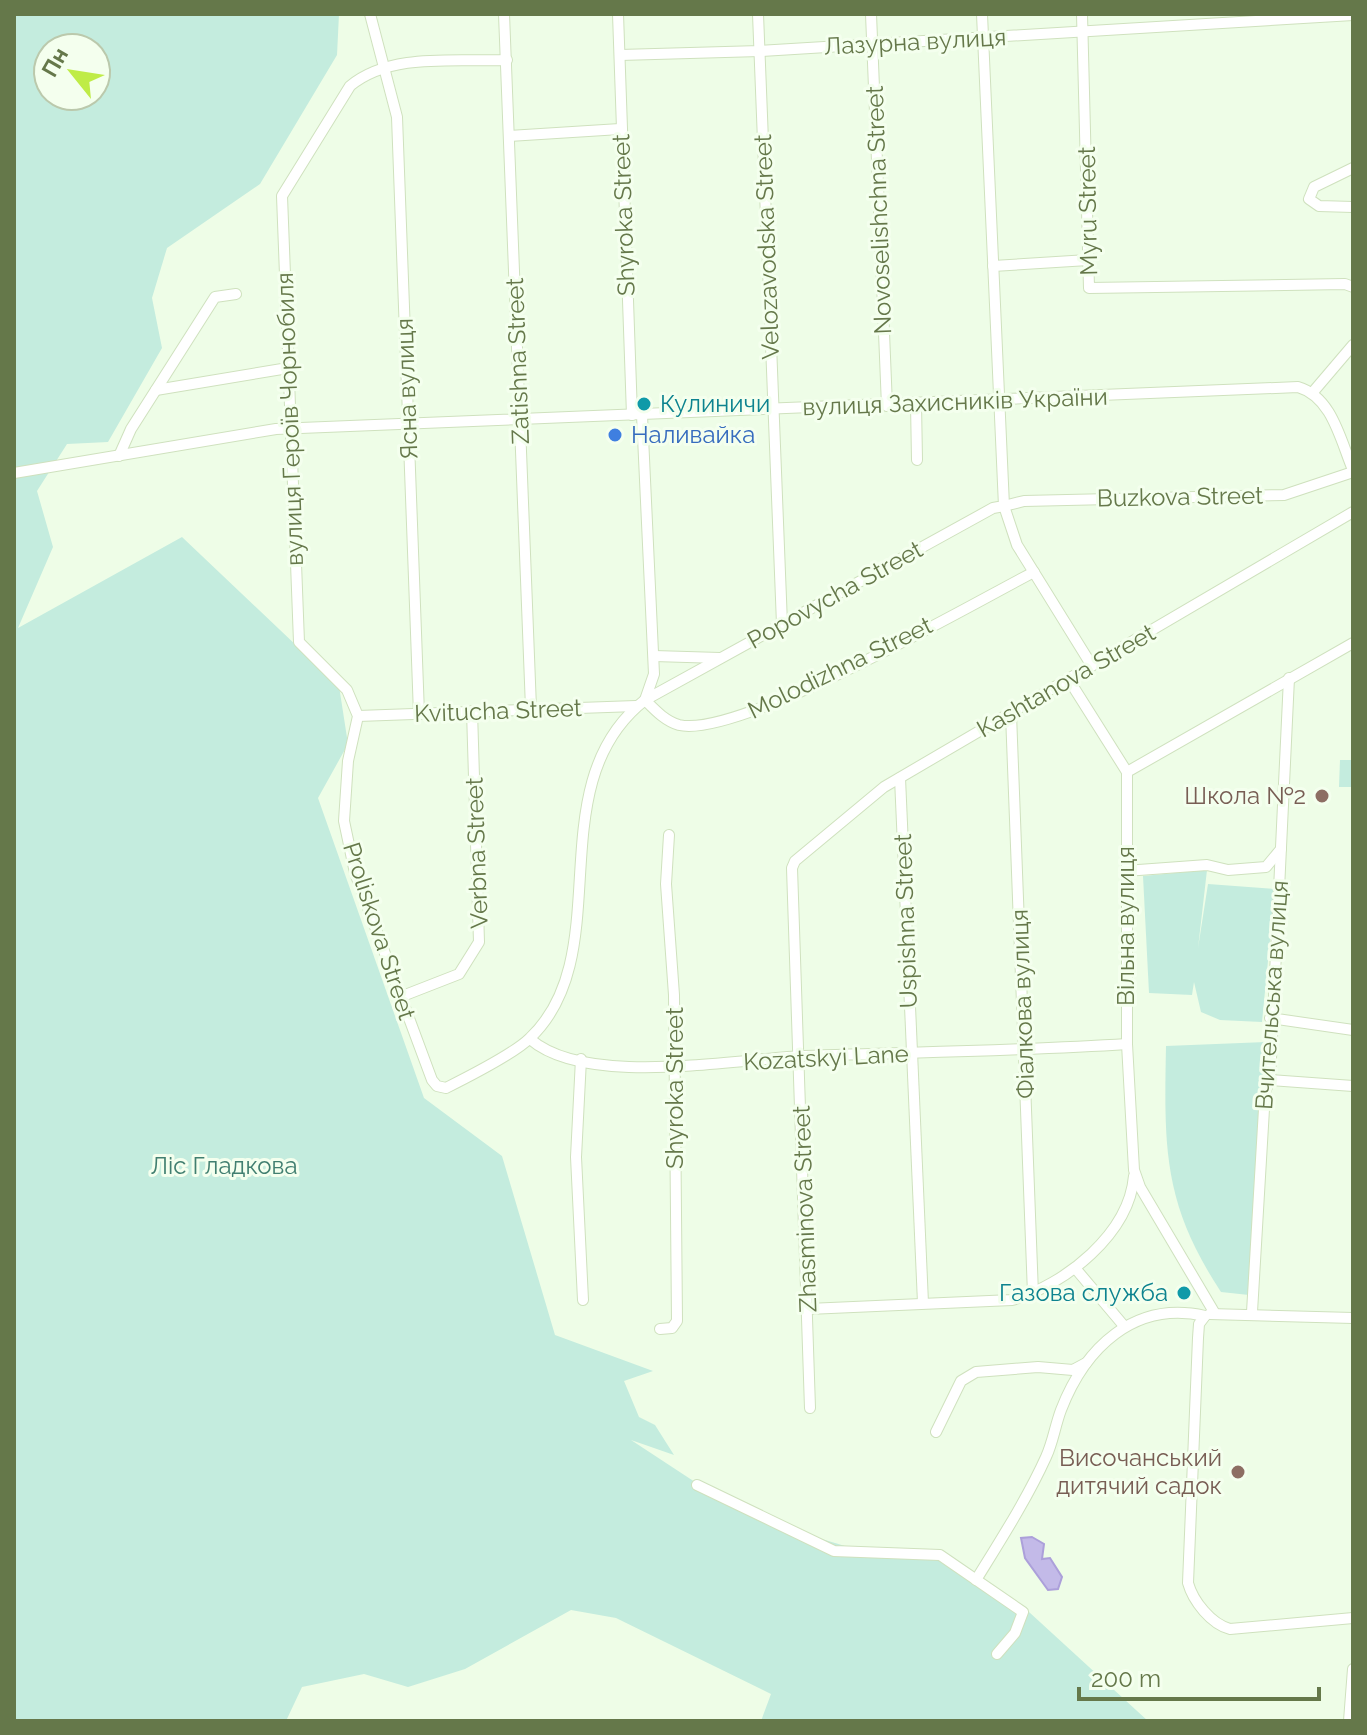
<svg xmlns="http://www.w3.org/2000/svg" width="1367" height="1735" viewBox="0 0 1367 1735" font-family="Raleway,sans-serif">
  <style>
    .green { fill: #c4ecde; fill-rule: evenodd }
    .water { fill: #c3bae8; stroke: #aca0da; stroke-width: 2 }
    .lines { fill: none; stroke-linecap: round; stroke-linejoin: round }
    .minor-casing { stroke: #cfe1be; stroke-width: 12 }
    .minor { stroke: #fff; stroke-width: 10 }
    .culture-dot { fill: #0f9aa8; stroke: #f4ffee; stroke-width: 3 }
    .shop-dot { fill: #3f7fe0; stroke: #f4ffee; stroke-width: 3 }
    .education-dot { fill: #8d6e63; stroke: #f4ffee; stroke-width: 3 }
    .labels { text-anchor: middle; stroke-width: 6; stroke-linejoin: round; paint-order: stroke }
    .street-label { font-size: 24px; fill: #65784a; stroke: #f4ffee }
    .culture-label { font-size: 24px; fill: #0d838f; stroke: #f4ffee; text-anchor: start }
    .shop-label { font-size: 24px; fill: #366cbe; stroke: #f4ffee; text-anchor: start }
    .education-label { font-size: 24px; fill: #785e54; stroke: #f4ffee; text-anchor: end }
    .park-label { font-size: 24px; fill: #417f70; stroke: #f4ffee }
  </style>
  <rect width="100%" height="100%" fill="#eefde7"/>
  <g class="green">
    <path d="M14,14h325l-2,41 -77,129 -93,64 -15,50 10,50 -54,94 -41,2 -30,47 16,56 -35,81 164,-91 157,149 9,58 -30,54 106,300 78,58 53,179 98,36 -29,10 15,36 16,8 19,30 -43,-15 67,44 97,47 80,24 61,-6 93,63 119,109h-387l10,-27 -155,-76 -45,-8 -106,59 -57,18 -44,-13 -62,13 -16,34h-272zM48,48h48v48h-48z"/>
    <polygon points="1340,760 1353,760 1353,787 1339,787"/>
    <polygon points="1207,870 1198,948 1208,884 1275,889 1262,1022 1220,1020 1201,1012 1194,982 1192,995 1149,993 1143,876"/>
    <path d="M1266,1042l-17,253 -28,-3c-58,-88 -57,-143 -55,-246z"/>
  </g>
  <polygon class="water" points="1032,1537 1044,1544 1042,1559 1050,1558 1062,1577 1058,1589 1048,1590 1025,1558 1021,1538"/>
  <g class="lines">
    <g class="minor-casing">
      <g id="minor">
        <polyline points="370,14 397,117 419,714"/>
        <polyline points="504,14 531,708"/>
        <polyline points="618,14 632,415"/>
        <polyline points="758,14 782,624"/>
        <polyline points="871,14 887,406"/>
        <polyline points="1082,14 1089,288 1345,284 1353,287"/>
        <polyline points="620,55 760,51 1353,15"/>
        <path d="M507,60c-51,2 -116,-8 -157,26l-68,110 17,446 48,48 11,26 -10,45 -4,60 11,52 77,207 5,6 9,2c20,-10 69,-35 84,-50 90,-85 6,-253 115,-338l348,-192 11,-2 -22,-492"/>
        <polyline points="509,136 620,129"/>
        <polyline points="1353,168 1314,187 1309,199 1319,206 1353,207"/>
        <polyline points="993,266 1088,260"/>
        <polyline points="156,390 288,368"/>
        <polyline points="1313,392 1353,345"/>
        <polyline points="916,404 917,460"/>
        <path d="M642,415l12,259 -9,26c10,10 20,21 34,25 60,14 291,-120 355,-153"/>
        <polyline points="119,456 131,429 215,297 236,294"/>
        <path d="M14,473l262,-44 1022,-42c34,10 42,52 55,83"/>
        <polyline points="654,656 720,658"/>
        <polyline points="1092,666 1017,545 1004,506 1024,501 1284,495 1353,472"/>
        <polyline points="1069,680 1127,772 1127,1044 1134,1170 1140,1187 1214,1312"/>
        <polyline points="1011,714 1033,1294"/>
        <polyline points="358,716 636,706"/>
        <polyline points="1127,772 1353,643"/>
        <polyline points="900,778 923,1303"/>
        <polyline points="1125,871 1207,865 1228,870 1266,867 1281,849"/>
        <polyline points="400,997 459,974 479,942 472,711"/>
        <polyline points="1270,1018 1353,1030"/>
        <path d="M530,1039c56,49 204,20 274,17 108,-4 215,-5 323,-12"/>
        <polyline points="581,1059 576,1157 583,1300"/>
        <polyline points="1270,1080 1353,1086"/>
        <polyline points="1075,1268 1124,1326"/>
        <path d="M808,1309l204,-9c53,-15 117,-66 122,-124"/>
        <polyline points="1252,1312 1265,1092 1270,1080 1289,678"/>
        <polyline points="1210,1314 1353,1318"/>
        <path d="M1205,1316l-6,8 -1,14 -10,245c5,18 23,41 42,46l123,-11"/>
        <polyline points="660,1329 672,1328 677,1321 674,995 666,884 669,835"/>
        <polyline points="810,1408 792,868 795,861 884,787 1353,512"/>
        <polyline points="936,1432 961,1381 976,1372 1038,1367 1073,1370 1086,1363"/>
        <polyline points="697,1485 834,1551 940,1555 1023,1612 1015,1633 997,1654"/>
        <path d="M976,1580c24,-39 51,-81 70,-123 7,-15 9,-31 15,-47 24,-62 73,-110 144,-94"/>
        <polyline points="1349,1721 1353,1669"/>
      </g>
    </g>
    <use href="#minor" class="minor"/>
  </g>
  <g class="culture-dot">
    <circle cx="644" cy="404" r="8"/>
    <circle cx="1184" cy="1293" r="8"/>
  </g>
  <circle class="shop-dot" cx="615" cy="435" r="8"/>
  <g class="education-dot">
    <circle cx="1322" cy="796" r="8"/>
    <circle cx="1238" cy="1472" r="8"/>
  </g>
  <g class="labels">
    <g class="street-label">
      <text transform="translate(915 42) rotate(-3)" y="8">Лазурна вулиця</text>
      <text transform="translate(879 210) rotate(-92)" y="8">Novoselishchna Street</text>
      <text transform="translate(1088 211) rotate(-91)" y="8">Myru Street</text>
      <text transform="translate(624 215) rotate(-92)" y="8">Shyroka Street</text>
      <text transform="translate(767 247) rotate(-92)" y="8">Velozavodska Street</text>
      <text transform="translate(518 361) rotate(-92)" y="8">Zatishna Street</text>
      <text transform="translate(407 389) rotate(-92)" y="8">Ясна вулиця</text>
      <text transform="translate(955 402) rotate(-2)" y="8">вулиця Захисників України</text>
      <text transform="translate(290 419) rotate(-92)" y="8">вулиця Героїв Чорнобиля</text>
      <text transform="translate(1180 497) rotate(-1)" y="8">Buzkova Street</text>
      <text transform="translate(835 595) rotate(-29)" y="8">Popovycha Street</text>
      <text transform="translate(840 668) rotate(-26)" y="8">Molodizhna Street</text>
      <text transform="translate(1066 681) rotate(-30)" y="8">Kashtanova Street</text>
      <text transform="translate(498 711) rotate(-2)" y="8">Kvitucha Street</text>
      <text transform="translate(477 853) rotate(-92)" y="8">Verbna Street</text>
      <text transform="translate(906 921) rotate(-92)" y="8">Uspishna Street</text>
      <text transform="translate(1126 926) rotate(-90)" y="8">Вільна вулиця</text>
      <text transform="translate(379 931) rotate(72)" y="8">Proliskova Street</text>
      <text transform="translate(1272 995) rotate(-86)" y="8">Вчительська вулиця</text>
      <text transform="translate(1023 1004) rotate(-92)" y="8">Фіалкова вулиця</text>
      <text transform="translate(826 1058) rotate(-3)" y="8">Kozatskyi Lane</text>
      <text transform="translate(675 1088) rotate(-90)" y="8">Shyroka Street</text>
      <text transform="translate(805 1209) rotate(-92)" y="8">Zhasminova Street</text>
    </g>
    <g class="culture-label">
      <text x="660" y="412">Кулиничи</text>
      <text x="1168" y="1301" text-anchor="end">Газова служба</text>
    </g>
    <g class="shop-label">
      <text x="631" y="443">Наливайка</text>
    </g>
    <g class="education-label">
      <text x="1306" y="804">Школа №2</text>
      <text x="1222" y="1466">Височанський<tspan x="1222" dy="28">дитячий садок</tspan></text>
    </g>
    <g class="park-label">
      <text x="224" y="1174">Ліс Гладкова</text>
    </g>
  </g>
  <rect width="1367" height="1735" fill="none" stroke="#65784a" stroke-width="32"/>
  <g transform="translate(72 72) rotate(300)"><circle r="38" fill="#f4ffee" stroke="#bbc9ac" stroke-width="2"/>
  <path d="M0-6L14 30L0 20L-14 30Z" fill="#bfec47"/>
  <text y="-12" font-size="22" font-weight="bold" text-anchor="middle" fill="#65784a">Пн</text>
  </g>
  <path d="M1079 1687v12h240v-12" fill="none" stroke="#65784a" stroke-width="4"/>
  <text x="1091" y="1687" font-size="24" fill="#65784a" stroke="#f4ffee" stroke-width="6" paint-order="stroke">200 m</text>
</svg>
